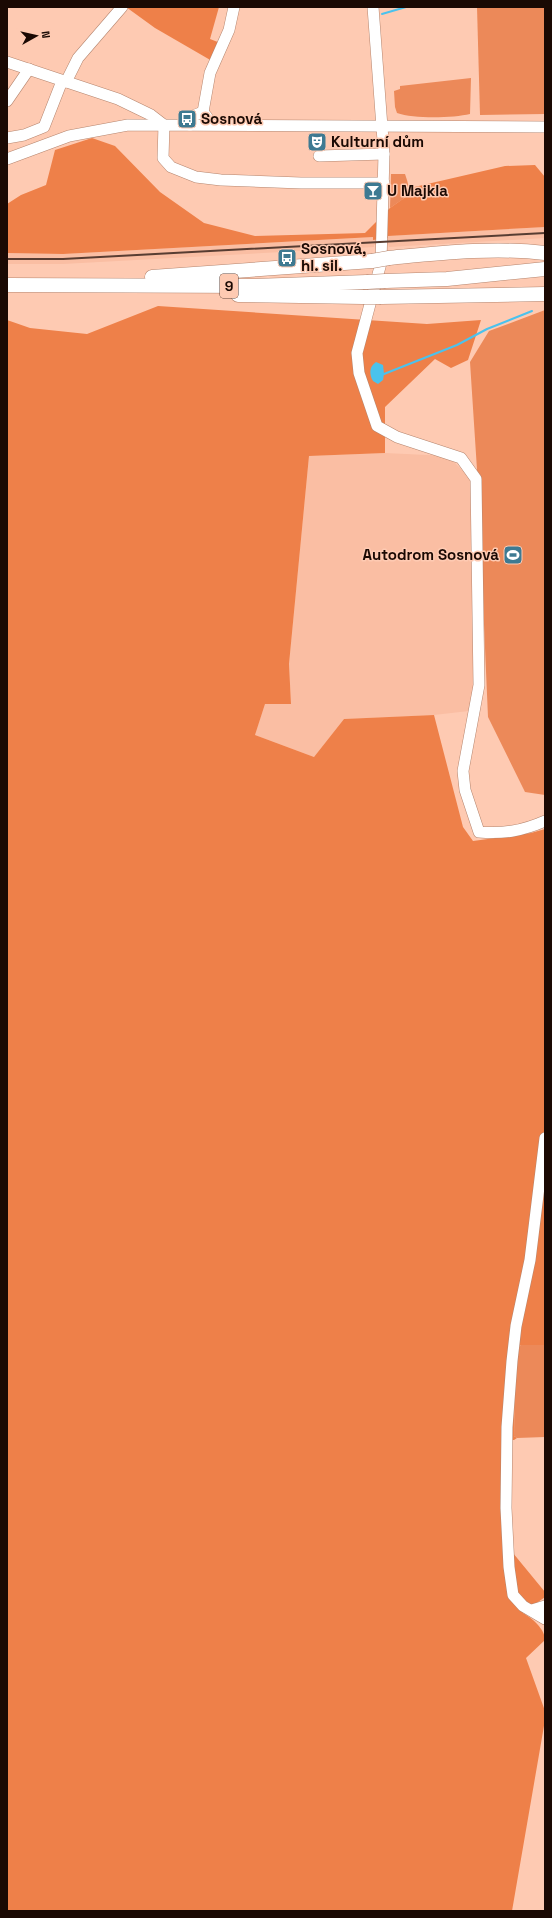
<svg xmlns="http://www.w3.org/2000/svg" width="552" height="1918" viewBox="0 0 552 1918" font-family="'Space Grotesk',sans-serif">
  <style>
    .built { fill: #fabea3 }
    .green { fill: #ec8959 }
    .forest { fill: #ee8049 }
    .water { fill: #4ac2ed }
    .lines { fill: none; stroke-linecap: round; stroke-linejoin: round }
    .stream { stroke: #4ac2ed; stroke-width: 2 }
    .minor-casing { stroke: #b5856e; stroke-width: 12 }
    .major-casing { stroke: #b5856e; stroke-width: 15 }
    .minor { stroke: #fff; stroke-width: 11 }
    .major { stroke: #fff; stroke-width: 14 }
    .rail { stroke: #583d32; stroke-width: 2 }
    .major-bridge-casing { stroke: #b5856e; stroke-width: 15; stroke-linecap: butt }
    .major-bridge { stroke: #fff; stroke-width: 14 }
    .labels { text-anchor: middle; stroke-width: 3; stroke-linejoin: round; paint-order: stroke }
    .shield { fill: #fecab2; stroke: #5e4338; stroke-width: 1 }
    .shield-label { font-size: 14px; font-weight: bold; fill: #1a0903 }
    .poi-label { font-size: 15px; font-weight: bold; fill: #1a0903; stroke: #fecab2; text-anchor: start }
  </style>
  <rect width="100%" height="100%" fill="#fecab2"/>
  <g class="built">
    <polygon points="545,227 545,238 389,247 388,244 374,245 374,247 63,264 7,264 7,253 63,254 373,237 373,239 388,238 388,236"/>
    <polygon points="385,453 448,456 472,480 476,679 469,711 434,715 344,719 314,757 255,735 265,704 291,704 289,664 309,456"/>
  </g>
  <g class="green">
    <polygon points="477,7 545,7 545,114 480,115"/>
    <path d="M471,78l-1,36c-17,4 -56,5 -73,-1l-2,-6 -1,-16 6,-2v-3z"/>
    <path d="M391,174h14c8,22 2,22 -15,34z"/>
    <polygon points="545,310 545,795 525,792 488,717 478,485 470,362 489,331"/>
    <polygon points="521,1345 545,1345 545,1437 517,1438 514,1436 515,1384 518,1348"/>
  </g>
  <g class="forest">
    <polygon points="126,7 219,7 210,39 223,44 212,61 155,28"/>
    <polygon points="92,138 115,146 160,192 204,223 255,236 365,233 390,208 407,196 410,188 505,166 535,165 545,177 545,227 388,236 388,238 373,240 373,237 63,254 7,253 7,204 21,195 46,185 55,150"/>
    <path d="M158,306l269,18 54,-4 -13,40 -17,8 -16,-9 -50,48v46l-76,3 -20,208 2,40h-26l-10,31 59,22 30,-38 90,-4 29,112 10,14 58,-8 14,-4v516h-24l-3,3 -3,36 -1,52 3,2 -3,2h-8l-3,101 42,51v5l-22,16c9,5 22,16 22,27l-19,18 19,53v9l-33,191h-505v-1591l23,8 57,6z"/>
  </g>
  <path class="water" d="M376,362l7,3 1,9 -1,6 -5,4 -5,-3c-4,-7 -4,-14 3,-19z"/>
  <g class="lines">
    <g class="stream">
      <polyline points="382,14 406,7"/>
      <polyline points="384,374 457,345 487,329 532,311"/>
    </g>
    <g class="minor-casing">
      <g id="minor">
        <path d="M373,7l11,147 -3,109 -24,90 2,20 18,53 20,11 64,21 15,21 3,206 -16,86 2,19 14,42c25,2 43,-1 66,-11"/>
        <polyline points="7,62 118,99 151,115 164,125 163,158 171,167 196,177 221,180 301,183 384,183"/>
        <polyline points="66,82 78,58 122,7"/>
        <polyline points="7,101 29,69"/>
        <polyline points="203,112 210,73 229,30 234,7"/>
        <polyline points="190,125 190,117 203,112 207,117"/>
        <polyline points="7,138 24,135 44,127 62,81"/>
        <polyline points="319,156 384,154"/>
        <polyline points="7,159 69,136 128,125 545,127"/>
        <polyline points="545,1138 530,1260 516,1326 512,1361 507,1427 506,1508 509,1567 513,1595 523,1606 545,1619"/>
        <polyline points="532,1610 545,1606"/>
      </g>
    </g>
    <g class="major-casing">
      <g id="major">
        <path d="M389,258c52,-5 104,-11 156,-5"/>
        <polyline points="152,277 372,261"/>
        <polyline points="385,281 447,279 545,269"/>
        <polyline points="7,285 254,286 367,282"/>
        <polyline points="238,295 363,297"/>
        <polyline points="381,297 545,294"/>
      </g>
    </g>
    <use href="#minor" class="minor"/>
    <use href="#major" class="major"/>
    <polyline class="rail" points="7,259 63,259 545,233"/>
    <g class="major-bridge-casing">
      <g id="major-bridge">
        <polyline points="372,261 389,258"/>
        <polyline points="367,282 385,281"/>
        <polyline points="363,297 381,297"/>
      </g>
    </g>
    <use href="#major-bridge" class="major-bridge"/>
  </g>
  <defs>
    <g id="bus-square" transform="scale(1)"><rect x="-9" y="-9" width="18" height="18" rx="4" fill="#3e7a92" stroke="#fecab2"/><path d="M-5-6H5V4H4V6H2V4H-2V6H-4V4H-5ZM-3.5-4V0h7V-4ZM-3.5 1.2v1.5H-2V1.2ZM2 1.2v1.5H3.5V1.2Z" fill="#fff"/></g>
    <g id="theatre-square" transform="scale(1)"><rect x="-9" y="-9" width="18" height="18" rx="4" fill="#3e7a92" stroke="#fecab2"/><path d="M-5-5.5Q0-4 5-5.5V0Q5 5 0 6Q-5 5-5 0ZM-3.3-2.5H-1v1.5H-3.3ZM1-2.5H3.3v1.5H1ZM-2.8 1Q0 5.5 2.8 1Z" fill="#fff"/></g>
    <g id="bar-square" transform="scale(1)"><rect x="-9" y="-9" width="18" height="18" rx="4" fill="#3e7a92" stroke="#fecab2"/><path d="M-6-5H6L.8 .8V4.5H3.5V6h-7V4.5H-.8V.8Z" fill="#fff"/></g>
    <g id="stadium-square" transform="scale(1)"><rect x="-9" y="-9" width="18" height="18" rx="4" fill="#3e7a92" stroke="#fecab2"/><path d="M0-5a6.5 5 0 1 0 0 10a6.5 5 0 1 0 0-10ZM-3.5-1.8h7v3.6h-7Z" fill="#fff"/></g>
  </defs>
  <g fill-rule="evenodd">
    <use href="#bus-square" x="187" y="119"/>
    <use href="#theatre-square" x="317" y="142"/>
    <use href="#bar-square" x="373" y="191"/>
    <use href="#bus-square" x="287" y="258"/>
    <use href="#stadium-square" x="513" y="555"/>
  </g>
  <g class="labels">
    <rect class="shield" x="220" y="274" width="18" height="24" rx="3"/>
    <g class="shield-label">
      <text x="229" y="291">9</text>
    </g>
    <g class="poi-label">
      <text x="201" y="124">Sosnová</text>
      <text x="331" y="147">Kulturní dům</text>
      <text x="387" y="196">U Majkla</text>
      <text x="301" y="254">Sosnová,<tspan x="301" dy="17">hl. sil.</tspan></text>
      <text x="499" y="560" text-anchor="end">Autodrom Sosnová</text>
    </g>
  </g>
  <rect width="552" height="1918" fill="none" stroke="#1a0903" stroke-width="16"/>
  <g transform="translate(36 36) rotate(82)" stroke="#fecab2" stroke-width="3" paint-order="stroke">
  <path d="M0-3L7 15L0 10L-7 15Z" fill="#1a0903"/>
  <text y="-6" font-size="11" font-weight="bold" text-anchor="middle" fill="#1a0903">N</text>
  </g>
</svg>
